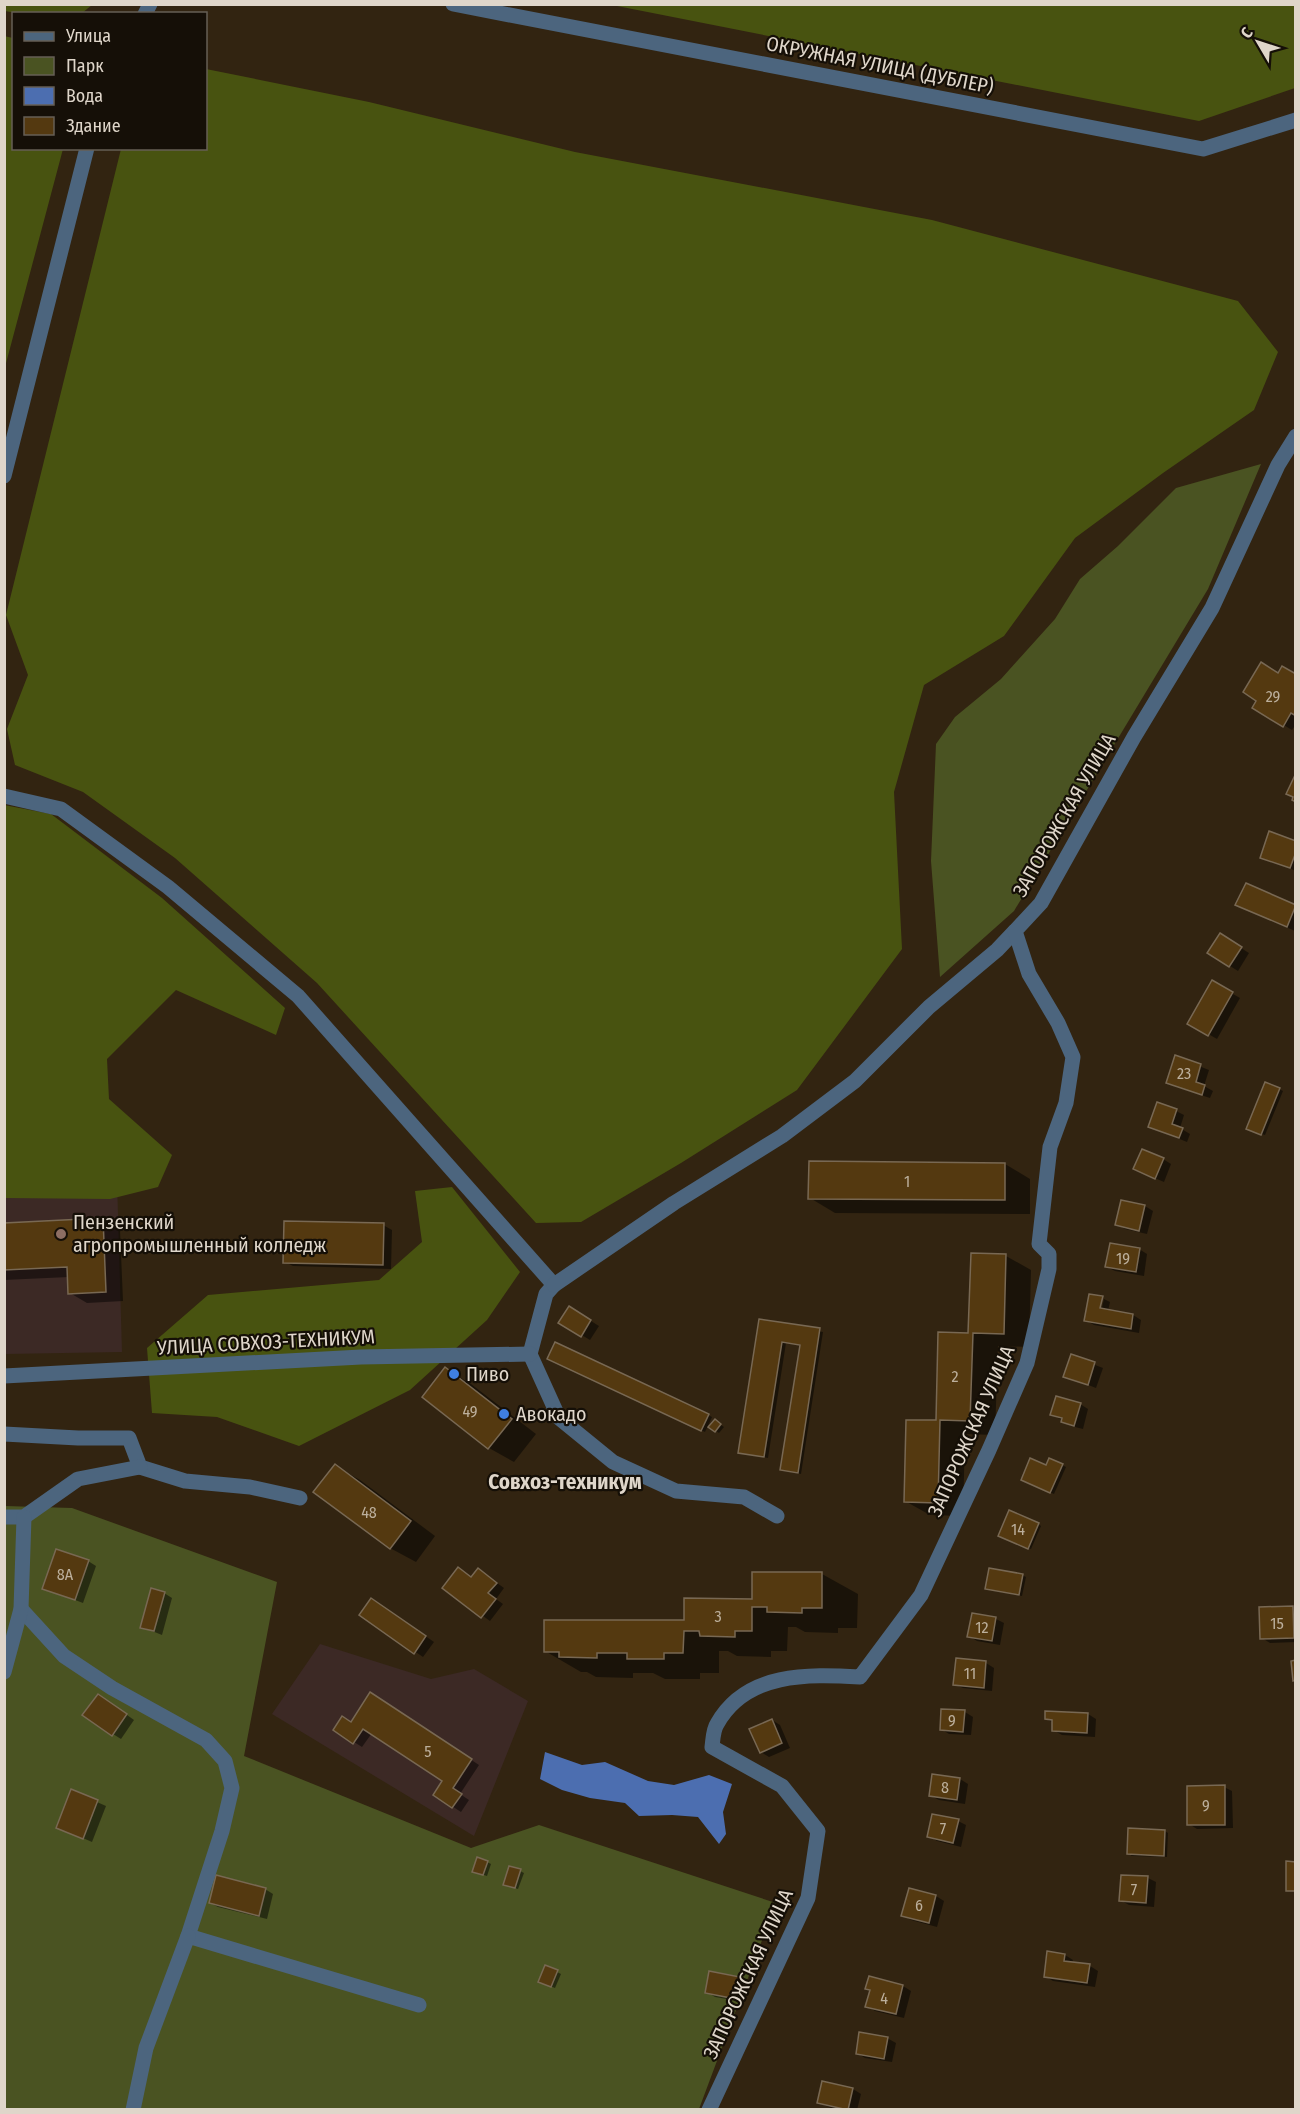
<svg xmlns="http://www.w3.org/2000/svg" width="1300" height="2114" viewBox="0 0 1300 2114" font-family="'Fira Sans Condensed',sans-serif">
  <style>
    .education { fill: #3c2925 }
    .green { fill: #4a5322 }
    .forest { fill: #485310 }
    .water { fill: #4c6eb0 }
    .shadow { fill: #0007 }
    .building { fill: #543910; stroke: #786853; stroke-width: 1.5 }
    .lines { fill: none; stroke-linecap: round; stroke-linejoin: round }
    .minor { stroke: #4c657e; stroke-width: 15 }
    .education-dot { fill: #8d6e63; stroke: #150f07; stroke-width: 2 }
    .shop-dot { fill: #3f7fe0; stroke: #150f07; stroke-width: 2 }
    .labels { text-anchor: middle; stroke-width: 4.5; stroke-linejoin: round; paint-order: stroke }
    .number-label { font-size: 16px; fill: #bcaf9c }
    .street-label { font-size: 20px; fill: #dfd6ca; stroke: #150f07 }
    .poi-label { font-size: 20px; fill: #dfd6ca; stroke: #150f07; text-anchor: start }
    .neighbourhood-label { font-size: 21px; font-weight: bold; fill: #dfd6ca; stroke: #150f07 }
  </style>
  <rect width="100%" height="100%" fill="#322411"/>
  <g class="education">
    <polygon points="117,1180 122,1352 5,1354 4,1183"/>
    <polygon points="320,1644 431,1679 474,1669 528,1701 474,1836 272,1714"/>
  </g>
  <g class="green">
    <polygon points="1261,464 1208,589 1014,911 940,977 931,861 936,744 955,717 1001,679 1055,619 1080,579 1118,546 1176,488"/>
    <polygon points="5,1506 72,1508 277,1582 244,1756 471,1848 539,1825 776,1903 699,2109 5,2110"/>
  </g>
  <g class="forest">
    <polygon points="5,4 92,4 92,5 82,13 16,13 5,11"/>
    <polygon points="612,5 1295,5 1295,88 1199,121"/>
    <polygon points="4,36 13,38 14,148 63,149 5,367"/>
    <polygon points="206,69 369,102 575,152 932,220 1238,301 1278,352 1254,410 1163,473 1075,538 1004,636 924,685 894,792 902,949 797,1090 681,1163 581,1222 536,1223 317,983 175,858 83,792 15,765 7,729 28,675 6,615 121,149 206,148"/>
    <polygon points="4,805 51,814 162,898 285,1008 276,1035 176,990 107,1059 109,1099 172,1155 158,1187 110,1199 5,1198"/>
    <polygon points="452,1187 520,1272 487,1320 410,1390 299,1446 217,1417 152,1413 147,1348 208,1295 379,1280 422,1242 415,1191"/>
  </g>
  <polygon class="water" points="545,1752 582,1765 605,1762 648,1781 674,1785 709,1775 732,1784 723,1812 726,1834 719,1844 698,1817 672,1815 639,1816 625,1803 590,1798 562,1790 540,1779"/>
  <g class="shadow">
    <polygon points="1278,674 1296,676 1296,724 1292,730 1254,707"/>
    <polygon points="1296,842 1296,871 1261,857"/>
    <polygon points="1246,885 1296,907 1295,931 1245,909"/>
    <polygon points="1220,935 1249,953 1238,971 1209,953"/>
    <polygon points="1212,982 1240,998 1217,1039 1189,1023"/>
    <polygon points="1176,1057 1209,1070 1204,1086 1213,1091 1210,1098 1176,1087 1168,1083"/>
    <polygon points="1279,1089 1283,1091 1265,1135 1251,1130"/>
    <polygon points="1176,1111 1184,1115 1180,1128 1190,1134 1187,1142 1150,1127"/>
    <polygon points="1163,1159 1171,1164 1164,1182 1143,1173"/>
    <polygon points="1005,1164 1030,1179 1030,1214 835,1213 810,1198"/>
    <polygon points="1145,1206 1153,1211 1147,1234 1125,1229 1117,1224"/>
    <polygon points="103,1220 120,1230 123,1301 87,1303 70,1293 69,1277 4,1280 4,1224"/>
    <polygon points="383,1225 392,1230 391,1269 293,1266 285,1262"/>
    <polygon points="1139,1249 1147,1254 1144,1276 1115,1271 1107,1267"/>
    <polygon points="973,1255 1006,1256 1031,1270 1029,1347 998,1346 995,1435 965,1434 963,1516 930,1515 905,1501 970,1334"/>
    <polygon points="1090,1295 1103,1298 1101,1298 1097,1315 1100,1316 1104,1299 1110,1302 1108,1311 1133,1315 1141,1320 1139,1333 1094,1325 1086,1320"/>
    <polygon points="570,1308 599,1326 590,1340 560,1322"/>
    <polygon points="760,1321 823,1332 801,1474 782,1470 801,1345 786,1343 768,1458 739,1452"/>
    <polygon points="1072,1356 1103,1368 1096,1388 1065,1376"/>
    <polygon points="552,1360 708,1415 712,1417 705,1432"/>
    <polygon points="446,1369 471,1384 536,1434 514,1462 489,1448 424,1397"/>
    <polygon points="1080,1404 1088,1409 1083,1429 1071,1426 1052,1414"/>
    <polygon points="718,1423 724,1427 719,1433 710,1427"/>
    <polygon points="1062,1465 1066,1467 1054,1494 1026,1482 1047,1467"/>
    <polygon points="335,1466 360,1480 435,1536 416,1562 390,1548"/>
    <polygon points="1038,1524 1041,1526 1031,1549 1003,1537"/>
    <polygon points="88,1561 96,1566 83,1603 44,1588"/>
    <polygon points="822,1574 858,1594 857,1628 838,1628 838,1633 805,1632 796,1627 788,1627 787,1651 771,1651 771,1657 737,1656 728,1651 719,1651 719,1673 700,1673 700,1679 665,1679 653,1673 633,1673 633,1678 596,1677 587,1672 581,1672 545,1651 685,1622 753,1600"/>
    <polygon points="486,1575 504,1588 496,1599 503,1604 490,1621 444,1588"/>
    <polygon points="1022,1575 1026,1577 1022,1596 990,1590"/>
    <polygon points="164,1593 172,1598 162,1635 142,1627"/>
    <polygon points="379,1604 434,1642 423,1657 361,1615"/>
    <polygon points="1293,1608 1296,1610 1296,1642 1270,1643 1262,1638"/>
    <polygon points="973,1615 996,1619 1004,1623 1000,1645 977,1641 969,1636"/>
    <polygon points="957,1660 986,1663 994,1668 992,1691 963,1688 954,1684"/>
    <polygon points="379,1699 479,1765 460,1794 469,1800 461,1812 435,1795 444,1781 372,1733 362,1747 335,1730 352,1723"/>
    <polygon points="106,1700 134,1720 121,1739 113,1734"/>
    <polygon points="965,1712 973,1717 971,1735 949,1734 941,1729"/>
    <polygon points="1088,1714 1096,1719 1095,1737 1062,1735 1053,1730 1054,1723 1046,1719"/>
    <polygon points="772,1720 780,1725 790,1748 769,1757 761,1752"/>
    <polygon points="960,1779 968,1784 965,1804 939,1800 931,1796"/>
    <polygon points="1224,1787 1232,1791 1233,1828 1197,1829 1189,1824"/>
    <polygon points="72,1791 106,1806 92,1842 58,1827"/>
    <polygon points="958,1821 966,1825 961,1847 937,1841 929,1836"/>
    <polygon points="1165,1831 1168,1833 1167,1857 1132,1856 1129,1854"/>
    <polygon points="487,1862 491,1864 487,1876 478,1873"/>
    <polygon points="520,1871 524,1873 518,1889 508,1886"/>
    <polygon points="1122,1876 1148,1878 1156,1882 1154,1907 1129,1905 1120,1900"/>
    <polygon points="265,1889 273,1894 267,1919 218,1907 210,1903"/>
    <polygon points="910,1890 936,1896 944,1901 937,1927 911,1920 903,1915"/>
    <polygon points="1065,1955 1073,1960 1072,1963 1090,1966 1098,1971 1095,1987 1053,1981 1045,1976"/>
    <polygon points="557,1972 561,1974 555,1988 543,1983"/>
    <polygon points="710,1973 740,1978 748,1983 744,2002 715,1997 707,1992"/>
    <polygon points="903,1986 911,1991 904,2018 875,2011 867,2006"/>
    <polygon points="887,2038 896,2043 892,2062 865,2058 857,2053"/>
    <polygon points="824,2082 853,2089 861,2094 857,2110 836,2110 819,2103"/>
  </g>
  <g class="building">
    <polygon points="1261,662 1278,673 1282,666 1296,674 1296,716 1291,713 1283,727 1252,708 1256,701 1243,692"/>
    <polygon points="1296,773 1296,802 1292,800 1293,797 1286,794"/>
    <polygon points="1269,831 1296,841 1296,852 1290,868 1260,858"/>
    <polygon points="1246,883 1296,905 1287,927 1235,905"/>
    <polygon points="1220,933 1242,947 1229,967 1207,953"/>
    <polygon points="1212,980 1233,992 1208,1036 1187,1024"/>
    <polygon points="1175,1055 1201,1064 1196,1082 1205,1085 1202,1095 1166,1083"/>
    <polygon points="1265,1082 1280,1088 1261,1135 1246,1129"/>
    <polygon points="1157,1102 1177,1109 1172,1124 1183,1128 1179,1138 1148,1127"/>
    <polygon points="1142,1149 1164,1158 1155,1179 1133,1169"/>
    <polygon points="809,1161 1005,1163 1005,1200 808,1199"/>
    <polygon points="1121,1200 1145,1205 1139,1231 1115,1225"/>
    <polygon points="103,1218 106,1292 68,1294 67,1267 4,1270 4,1223"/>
    <polygon points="284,1221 384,1223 383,1265 283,1263"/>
    <polygon points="1110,1243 1140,1248 1136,1272 1105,1267"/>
    <polygon points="971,1253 1006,1254 1004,1334 973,1333 970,1421 940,1420 938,1503 904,1502 906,1420 936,1420 938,1332 968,1333"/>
    <polygon points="1089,1294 1103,1296 1100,1308 1133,1314 1131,1329 1084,1321"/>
    <polygon points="569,1306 591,1320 581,1337 558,1323"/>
    <polygon points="759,1319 820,1328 798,1473 780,1470 800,1345 782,1342 764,1457 738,1453"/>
    <polygon points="555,1342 709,1414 701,1431 547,1359"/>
    <polygon points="1071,1354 1095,1362 1088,1385 1063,1377"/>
    <polygon points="445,1367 512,1419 488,1449 422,1397"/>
    <polygon points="1056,1396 1081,1403 1074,1426 1061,1422 1062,1418 1050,1415"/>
    <polygon points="715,1419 721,1424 715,1432 708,1427"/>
    <polygon points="1030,1458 1046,1465 1049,1458 1063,1464 1050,1493 1021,1480"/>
    <polygon points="335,1464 411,1521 390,1549 313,1492"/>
    <polygon points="1009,1510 1039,1523 1028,1549 998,1536"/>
    <polygon points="56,1549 89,1560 75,1600 42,1589"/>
    <polygon points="458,1567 471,1577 478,1568 497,1583 488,1593 496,1599 481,1618 442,1588"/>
    <polygon points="989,1568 1023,1574 1019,1595 985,1589"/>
    <polygon points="752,1572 822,1572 822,1608 802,1608 802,1613 767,1612 767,1607 752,1607 752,1631 735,1631 735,1637 700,1636 699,1631 684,1631 683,1653 664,1653 664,1659 627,1659 627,1653 597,1653 597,1658 559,1657 559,1652 544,1652 544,1620 684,1620 684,1598 752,1599"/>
    <polygon points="151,1588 165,1592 154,1631 140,1628"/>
    <polygon points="371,1598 426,1636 414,1654 359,1615"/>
    <polygon points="1293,1606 1294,1638 1260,1639 1259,1607"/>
    <polygon points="972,1613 996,1617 992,1641 967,1637"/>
    <polygon points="956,1658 986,1661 984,1688 953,1685"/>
    <polygon points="1296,1660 1296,1680 1293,1681 1291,1661"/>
    <polygon points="370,1692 472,1759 453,1788 462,1794 452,1808 433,1795 442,1781 363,1729 353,1744 333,1730 342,1716 351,1722"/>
    <polygon points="98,1694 127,1714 112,1736 82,1715"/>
    <polygon points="941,1709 965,1710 963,1732 940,1730"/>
    <polygon points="1045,1711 1088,1713 1087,1733 1052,1731 1052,1720 1045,1719"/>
    <polygon points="772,1719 782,1743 760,1753 749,1729"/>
    <polygon points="932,1774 960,1778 957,1800 929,1796"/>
    <polygon points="1225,1785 1225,1825 1187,1825 1187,1786"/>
    <polygon points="71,1789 98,1800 83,1839 56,1828"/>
    <polygon points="932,1814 959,1819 953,1843 927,1837"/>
    <polygon points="1128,1828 1165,1830 1164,1856 1127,1854"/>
    <polygon points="477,1857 488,1861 483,1875 472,1872"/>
    <polygon points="1286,1861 1296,1862 1296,1891 1286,1891"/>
    <polygon points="509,1866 521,1869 515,1888 503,1885"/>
    <polygon points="216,1875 266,1888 259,1916 209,1903"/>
    <polygon points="1121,1875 1148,1876 1146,1903 1119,1901"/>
    <polygon points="909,1888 936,1895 929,1923 901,1916"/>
    <polygon points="1047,1951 1065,1954 1064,1961 1090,1964 1087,1983 1044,1977"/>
    <polygon points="545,1965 558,1970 551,1987 538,1982"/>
    <polygon points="709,1971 740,1977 736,1999 705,1993"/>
    <polygon points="869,1976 903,1985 896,2014 865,2007 870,1990 865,1989"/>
    <polygon points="859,2032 888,2037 884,2059 856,2054"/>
    <polygon points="822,2081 853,2088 848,2110 817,2103"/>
  </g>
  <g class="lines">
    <g class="minor">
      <polyline points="453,4 1203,149 1296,120"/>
      <polyline points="145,14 150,4"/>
      <polyline points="4,476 87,148"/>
      <polyline points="4,796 61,809 168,887 298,996 554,1285 546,1294 530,1354 559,1418 613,1462 676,1491 744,1497 777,1516"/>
      <polyline points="554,1285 674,1203 782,1136 855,1081 929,1007 997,950 1015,931"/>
      <polyline points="4,1376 361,1357 530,1354"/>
      <polyline points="4,1434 78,1438 129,1438 140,1467 185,1481 250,1487 300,1498"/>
      <polyline points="4,1517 24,1517 78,1479 140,1467"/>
      <polyline points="21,1609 64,1656 112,1688 206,1740 225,1761 232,1788 222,1831 188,1936 419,2005"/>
      <polyline points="4,1672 21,1609 24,1517"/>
      <polyline points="133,2110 146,2048 188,1936"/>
      <path d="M709,2110l99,-212 10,-67 -36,-45 -70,-39c1,-7 1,-17 5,-23 29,-52 91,-50 143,-47l61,-82 68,-145 38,-87 22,-94v-15l-10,-10 11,-97 16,-44 7,-46 -15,-34 -29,-49 -14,-43 26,-28 93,-166 78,-129 66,-143 18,-29"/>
    </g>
  </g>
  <circle class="education-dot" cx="61" cy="1234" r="6"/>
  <g class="shop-dot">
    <circle cx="454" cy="1374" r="6"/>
    <circle cx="504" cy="1414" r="6"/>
  </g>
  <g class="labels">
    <g class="number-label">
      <text x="1273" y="702">29</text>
      <text x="1184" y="1079">23</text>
      <text x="907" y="1187">1</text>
      <text x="1123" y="1264">19</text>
      <text x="955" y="1382">2</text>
      <text x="470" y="1417">49</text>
      <text x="369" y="1518">48</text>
      <text x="1018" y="1535">14</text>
      <text x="65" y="1580">8А</text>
      <text x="718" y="1622">3</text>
      <text x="1277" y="1629">15</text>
      <text x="982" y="1633">12</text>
      <text x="970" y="1679">11</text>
      <text x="952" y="1726">9</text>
      <text x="428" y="1757">5</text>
      <text x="945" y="1793">8</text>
      <text x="1206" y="1811">9</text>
      <text x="943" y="1834">7</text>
      <text x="1134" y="1895">7</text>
      <text x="919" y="1911">6</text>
      <text x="884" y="2004">4</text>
    </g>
    <g class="street-label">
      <text transform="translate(880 65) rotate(11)" y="7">ОКРУЖНАЯ УЛИЦА (ДУБЛЕР)</text>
      <text transform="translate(1064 815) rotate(-60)" y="7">ЗАПОРОЖСКАЯ УЛИЦА</text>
      <text transform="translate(266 1342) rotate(-3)" y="7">УЛИЦА СОВХОЗ-ТЕХНИКУМ</text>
      <text transform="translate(971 1431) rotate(-66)" y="7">ЗАПОРОЖСКАЯ УЛИЦА</text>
      <text transform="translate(748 1974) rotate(-65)" y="7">ЗАПОРОЖСКАЯ УЛИЦА</text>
    </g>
    <g class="poi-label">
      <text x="73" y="1229">Пензенский<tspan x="73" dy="23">агропромышленный колледж</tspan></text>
      <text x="466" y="1381">Пиво</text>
      <text x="516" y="1421">Авокадо</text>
    </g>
    <g class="neighbourhood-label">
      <text x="565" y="1489">Совхоз-техникум</text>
    </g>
  </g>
  <rect width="1300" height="2114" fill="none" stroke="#dfd6ca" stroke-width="12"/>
  <rect x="12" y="12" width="195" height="138" fill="#150f07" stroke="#665f55" stroke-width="1.5"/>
  <rect x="24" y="32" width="30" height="9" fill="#4c657e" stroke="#665f55" stroke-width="1.5"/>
  <text x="66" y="42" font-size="18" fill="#dfd6ca">Улица</text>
  <rect x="24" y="57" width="30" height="18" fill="#4a5322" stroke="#665f55" stroke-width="1.5"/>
  <text x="66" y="72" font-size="18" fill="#dfd6ca">Парк</text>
  <rect x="24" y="87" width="30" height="18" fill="#4c6eb0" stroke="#665f55" stroke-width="1.5"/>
  <text x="66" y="102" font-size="18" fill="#dfd6ca">Вода</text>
  <rect x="24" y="117" width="30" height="18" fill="#543910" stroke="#665f55" stroke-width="1.5"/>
  <text x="66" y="132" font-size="18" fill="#dfd6ca">Здание</text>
  <g transform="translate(1258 42) rotate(309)" stroke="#150f07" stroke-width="4.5" paint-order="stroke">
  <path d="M0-4.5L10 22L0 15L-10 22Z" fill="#dfd6ca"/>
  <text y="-9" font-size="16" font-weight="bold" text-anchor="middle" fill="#dfd6ca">С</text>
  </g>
</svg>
